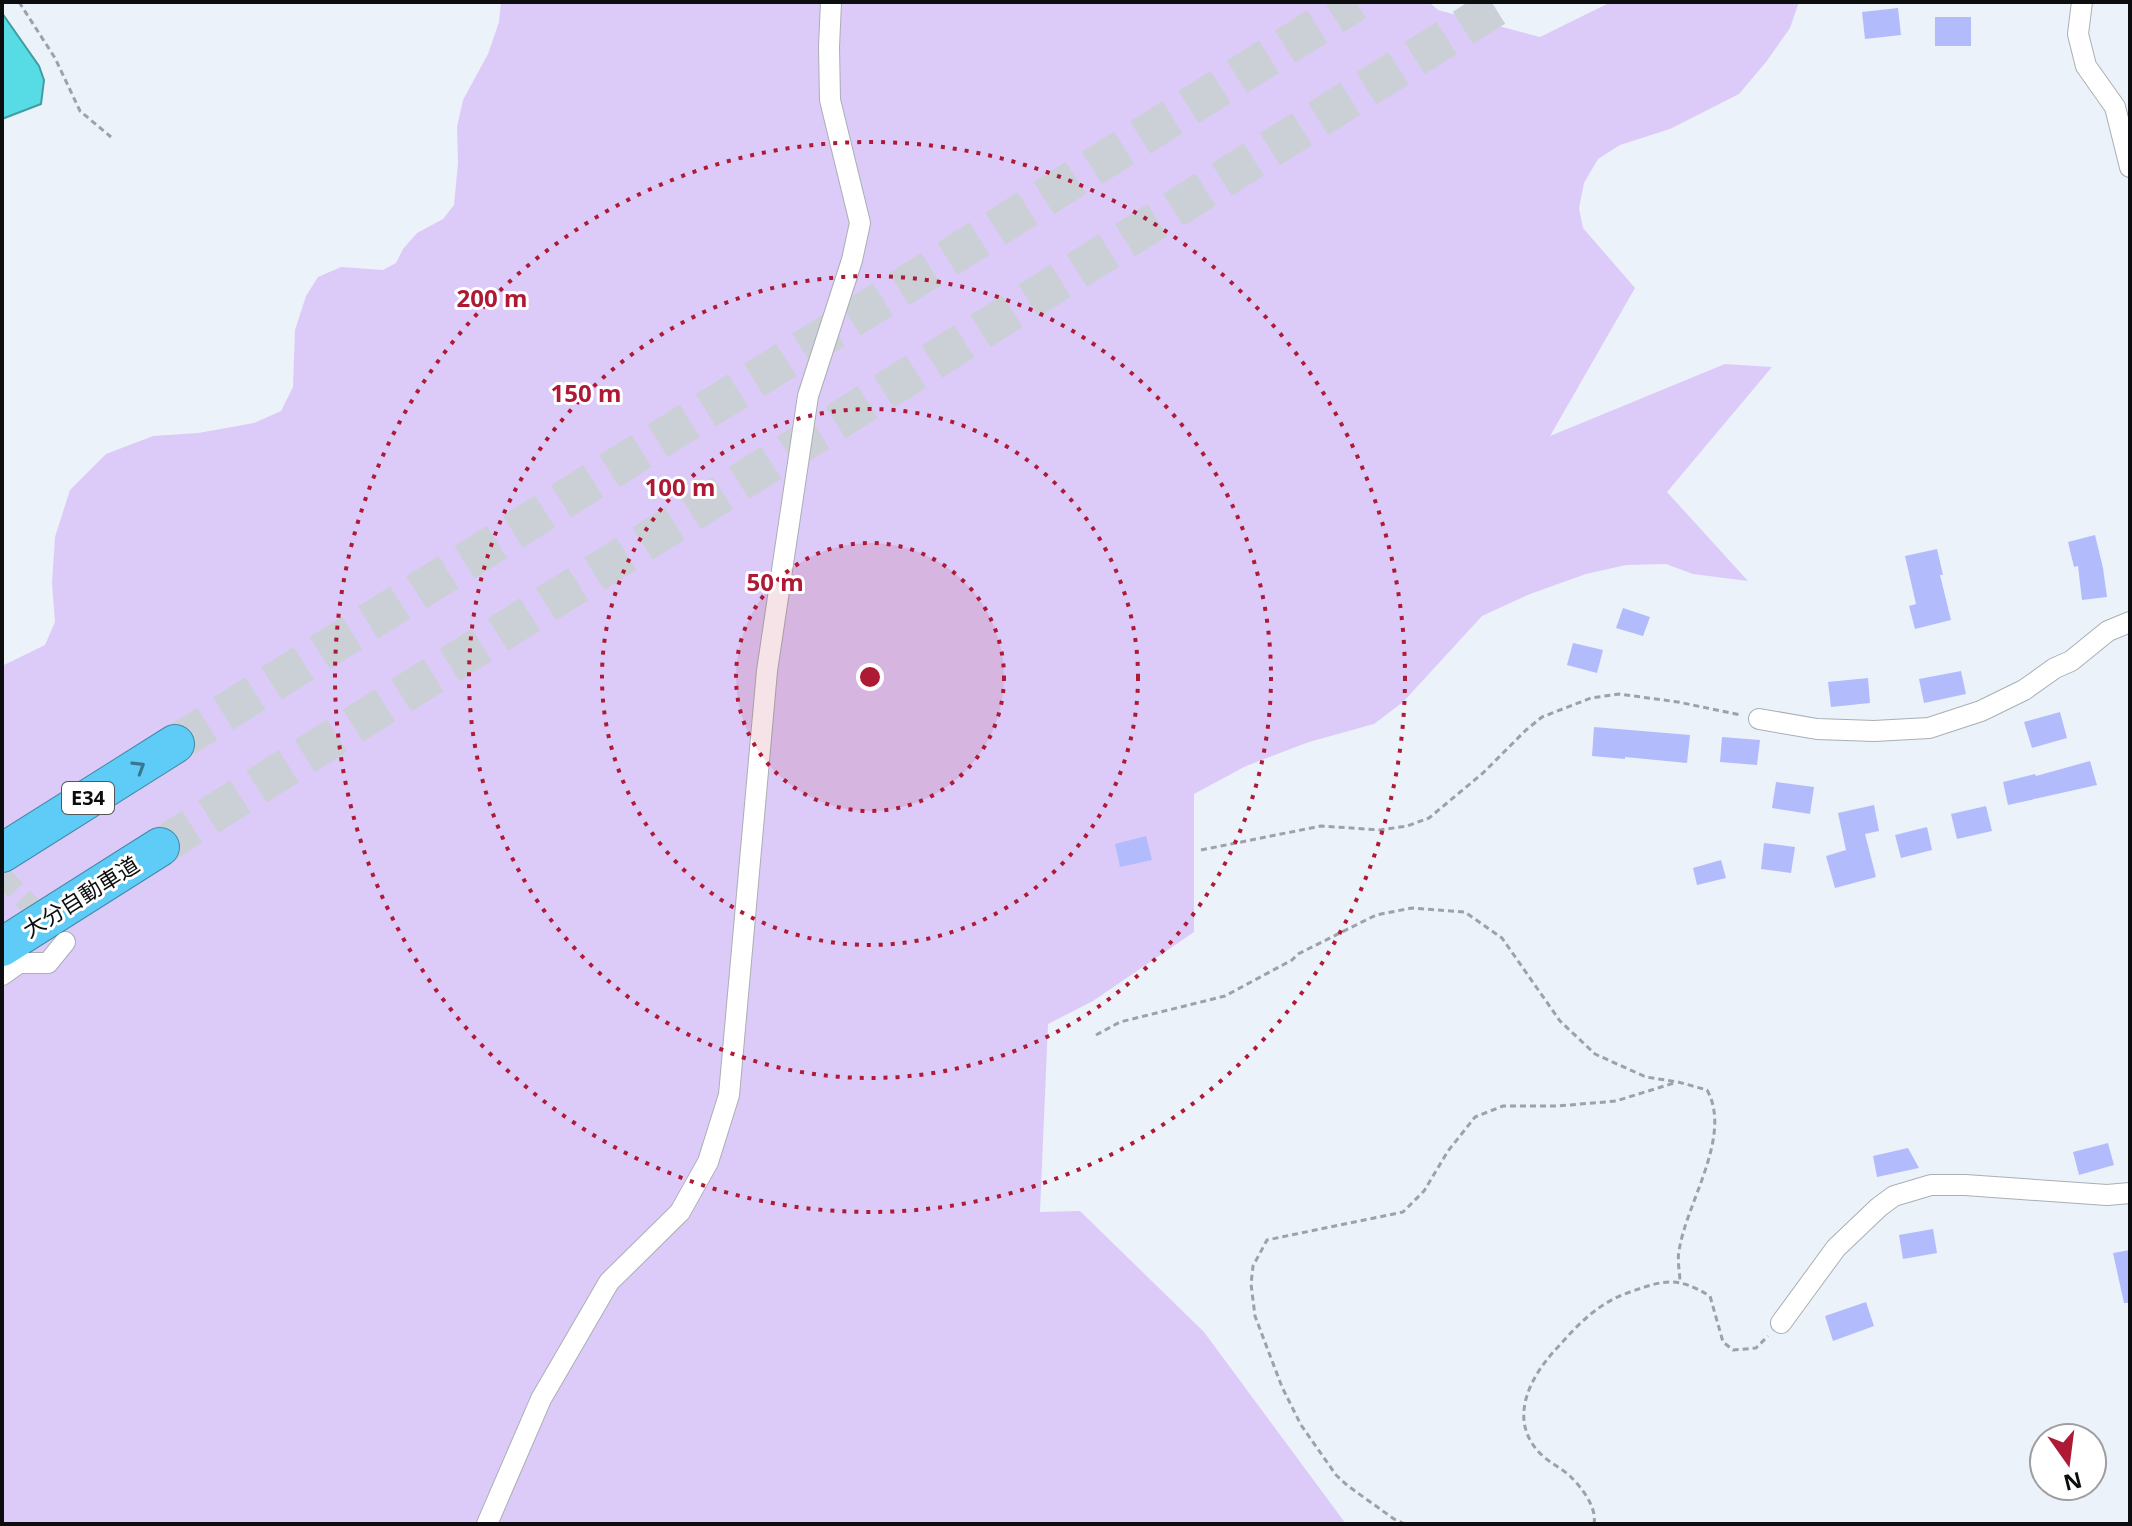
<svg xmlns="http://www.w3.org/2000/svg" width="2132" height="1526" viewBox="0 0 2132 1526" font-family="'Noto Sans','Noto Sans JP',sans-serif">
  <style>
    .green { fill: #dccbf8 }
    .water { fill: #57dbe4; stroke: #409da4; stroke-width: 2 }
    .building { fill: #b2bcfd }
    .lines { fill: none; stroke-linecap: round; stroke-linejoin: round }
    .minor-tunnel { stroke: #cad0d6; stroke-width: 20; stroke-dasharray: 20 10; stroke-linecap: butt }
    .motorway-tunnel { stroke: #cad0d6; stroke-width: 38; stroke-dasharray: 38 19; stroke-linecap: butt }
    .minor-casing { stroke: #a9afb5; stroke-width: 22 }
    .motorway-casing { stroke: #4189a6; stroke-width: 40 }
    .path { stroke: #9ea2a8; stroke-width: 3; stroke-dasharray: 6 4; stroke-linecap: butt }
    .minor { stroke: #fff; stroke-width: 20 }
    .motorway { stroke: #5eccf7; stroke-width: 38 }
    .oneway { stroke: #39768f }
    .ring { fill: none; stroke: #ae1a36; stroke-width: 4; stroke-dasharray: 4 8 }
    .labels { text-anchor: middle; stroke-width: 6; stroke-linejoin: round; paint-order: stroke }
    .shield { fill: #fff; stroke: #545657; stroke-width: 2 }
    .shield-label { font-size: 20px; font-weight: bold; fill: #0b0d0f }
    .street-label { font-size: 22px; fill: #0b0d0f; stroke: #fff }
    .centre { fill: #ae1a36; stroke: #fff; stroke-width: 4 }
    .ring-label { font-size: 24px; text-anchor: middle; font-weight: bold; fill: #ae1a36; stroke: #fff; stroke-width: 6; stroke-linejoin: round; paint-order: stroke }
  </style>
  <rect width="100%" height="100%" fill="#ecf2f9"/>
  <polygon class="green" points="501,2 1429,2 1438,10 1540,37 1611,2 1799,2 1790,28 1766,62 1739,94 1670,129 1620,145 1598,159 1584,183 1579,208 1583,228 1635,288 1550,436 1725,364 1772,367 1667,492 1748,581 1693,574 1666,564 1626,565 1586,574 1530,594 1482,616 1403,702 1374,724 1309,742 1246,766 1194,794 1194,932 1093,1001 1048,1024 1040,1212 1080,1211 1204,1332 1346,1524 2,1524 2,666 45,645 55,622 52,583 55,537 70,490 106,454 153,436 198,433 254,423 281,411 293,387 295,330 306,296 318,277 341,267 383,270 396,263 403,249 417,233 443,219 454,205 458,163 457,127 463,100 488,54 499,22"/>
  <polygon class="water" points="2,13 39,66 44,80 41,104 2,119"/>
  <g class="building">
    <polygon points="1898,8 1901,35 1865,39 1862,12"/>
    <rect x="1935" y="17" width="36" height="29"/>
    <polygon points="2095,535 2103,568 2107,597 2082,600 2078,566 2074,567 2068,542"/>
    <polygon points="1937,549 1943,575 1940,575 1951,620 1915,629 1909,606 1916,604 1905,556"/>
    <polygon points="1623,608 1650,617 1643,636 1616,628"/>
    <polygon points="1573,643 1603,650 1597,673 1567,665"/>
    <polygon points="1961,671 1966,694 1924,703 1919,679"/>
    <polygon points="1868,678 1870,703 1831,707 1828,682"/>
    <polygon points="2060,712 2067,738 2032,748 2024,722"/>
    <polygon points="1594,727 1690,735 1687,763 1625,757 1625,759 1592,756"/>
    <polygon points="1722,737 1760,740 1757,765 1720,762"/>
    <polygon points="2090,761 2097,785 2008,805 2003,782 2035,774 2036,776"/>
    <polygon points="1776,782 1814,787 1810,814 1772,808"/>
    <polygon points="1874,805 1879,831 1865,834 1876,877 1835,888 1826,856 1846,850 1838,813"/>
    <polygon points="1986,806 1992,831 1957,839 1951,814"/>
    <polygon points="1927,827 1932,850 1901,858 1895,835"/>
    <polygon points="1146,836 1152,860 1120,867 1115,844"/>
    <polygon points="1764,843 1795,847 1791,873 1761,869"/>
    <polygon points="1721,860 1726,878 1697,885 1693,868"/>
    <polygon points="2108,1143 2114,1165 2079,1175 2073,1152"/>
    <polygon points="1908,1148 1919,1168 1877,1177 1873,1156"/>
    <polygon points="1933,1229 1937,1253 1903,1259 1899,1235"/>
    <polygon points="2130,1250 2130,1303 2124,1303 2113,1253"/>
    <polygon points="1866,1302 1874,1326 1833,1341 1825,1316"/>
  </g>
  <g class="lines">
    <polyline class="minor-tunnel" points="2,876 49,925"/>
    <g class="motorway-tunnel">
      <polyline points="175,744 1356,2"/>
      <polyline points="160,847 1504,2"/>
    </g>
    <g class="minor-casing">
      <g id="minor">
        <polyline points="2082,2 2078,34 2086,66 2115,107 2130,167"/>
        <polyline points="1759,719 1817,729 1874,731 1929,728 1981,711 2024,690 2055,668 2071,661 2108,631 2130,622"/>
        <polyline points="2,975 19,963 48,963 65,942"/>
        <polyline points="1781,1323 1836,1248 1879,1207 1894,1196 1931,1185 1965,1185 2107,1195 2130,1193"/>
        <polyline points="487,1524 541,1399 609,1282 680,1212 708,1162 729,1095 767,671 808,396 852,260 860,223 830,100 829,47 831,2"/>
      </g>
    </g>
    <g class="motorway-casing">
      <g id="motorway">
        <polyline points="2,853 175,744"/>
        <polyline points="2,947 160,847"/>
      </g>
    </g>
    <g class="path">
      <polyline points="19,2 55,58 80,111 111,137"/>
      <polyline points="1201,850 1321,826 1380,830 1407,826 1429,818 1483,773 1526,730 1542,717 1591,698 1619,694 1678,702 1741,715"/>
      <path d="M1096,1035l24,-13 105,-26 67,-36 6,-6 78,-39 36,-7 53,4 37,26 58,83 35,33 51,23 32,5 29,8c26,46 -21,113 -28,161 -2,10 1,22 1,31"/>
      <polyline points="1405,1524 1394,1519 1348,1486 1336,1475 1301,1425 1282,1387 1255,1316 1251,1284 1253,1266 1267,1240 1403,1212 1424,1191 1448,1151 1475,1117 1503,1106 1558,1106 1616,1101 1674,1083"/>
      <path d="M1594,1524c3,-17 -12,-36 -24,-48 -10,-9 -24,-15 -33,-26 -29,-34 -5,-76 21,-103 21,-24 42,-45 72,-55 34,-12 47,-16 80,4l13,46 10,8 23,-2 12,-12"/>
    </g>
    <use href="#minor" class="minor"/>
    <use href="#motorway" class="motorway"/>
  </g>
  <defs><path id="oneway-chevron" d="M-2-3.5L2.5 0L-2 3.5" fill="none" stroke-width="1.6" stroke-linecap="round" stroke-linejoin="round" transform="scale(2)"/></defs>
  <use class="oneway" href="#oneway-chevron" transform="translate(139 767) rotate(-32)"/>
  <circle cx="870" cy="677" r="134" fill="#ae1a36" fill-opacity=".12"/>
  <g class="ring">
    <circle cx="870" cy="677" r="134"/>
    <circle cx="870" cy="677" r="268"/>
    <circle cx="870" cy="677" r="401"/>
    <circle cx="870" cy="677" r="535"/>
  </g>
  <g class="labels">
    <rect class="shield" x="62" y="782" width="52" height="32" rx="6"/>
    <g class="shield-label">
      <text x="88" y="805">E34</text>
    </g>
    <g class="street-label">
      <text transform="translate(81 897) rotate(-32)" y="8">大分自動車道</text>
    </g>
  </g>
  <circle cx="870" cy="677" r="12" class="centre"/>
  <g class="ring-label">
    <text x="492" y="307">200 m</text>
    <text x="586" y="402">150 m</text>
    <text x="680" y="496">100 m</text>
    <text x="775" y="591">50 m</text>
  </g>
  <rect width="2132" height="1526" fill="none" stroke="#0b0d0f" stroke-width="8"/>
  <g transform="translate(2068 1462) rotate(166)"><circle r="38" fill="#ffffff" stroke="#9d9e9f" stroke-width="2"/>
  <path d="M0-6L14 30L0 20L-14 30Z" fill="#ae1a36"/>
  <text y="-12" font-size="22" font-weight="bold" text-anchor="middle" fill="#0b0d0f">N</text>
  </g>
</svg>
